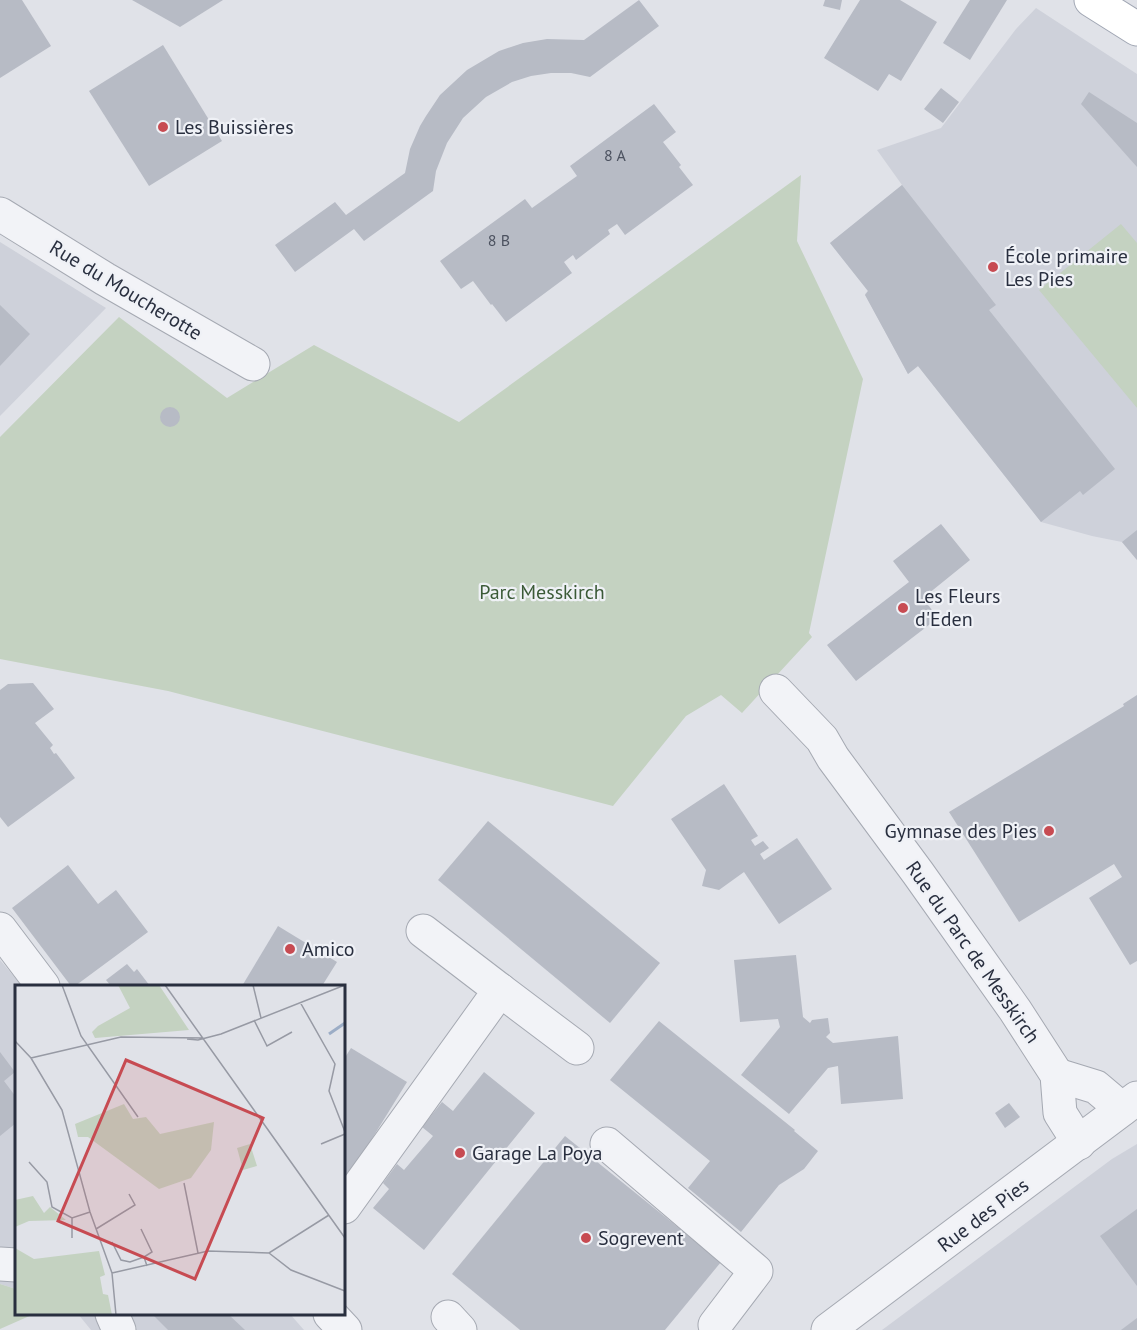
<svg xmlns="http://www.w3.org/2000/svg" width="1137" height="1330" viewBox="0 0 1137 1330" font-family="'PT Sans',sans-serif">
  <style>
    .built { fill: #ced1da }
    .green { fill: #c4d2c1 }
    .building { fill: #b7bbc5 }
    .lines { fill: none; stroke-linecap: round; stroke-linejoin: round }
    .minor-casing { stroke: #a5a9b2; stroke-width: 35 }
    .major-casing { stroke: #a0a6b3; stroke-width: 35 }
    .minor { stroke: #f2f3f7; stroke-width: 33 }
    .major { stroke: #fff; stroke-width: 33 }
    .poi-dot { fill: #c74b52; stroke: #eff1f6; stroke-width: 2 }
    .labels { text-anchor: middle; stroke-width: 4.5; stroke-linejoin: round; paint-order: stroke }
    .number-label { font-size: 16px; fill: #4c5260 }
    .poi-label { font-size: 20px; fill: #292f3f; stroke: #eff1f6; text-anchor: start }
    .street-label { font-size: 20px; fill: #292f3f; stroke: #eff1f6 }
    .park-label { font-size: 20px; fill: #3b5a37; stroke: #eff1f6 }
    .inset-river { fill: none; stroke: #9cadc6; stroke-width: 3 }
    .inset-road { fill: none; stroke: #979aa4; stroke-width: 1.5 }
    .view { fill: #c74b52; fill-opacity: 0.15; stroke: #c74b52; stroke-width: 3 }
    .inset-edge { fill: none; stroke: #292f3f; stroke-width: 3 }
  </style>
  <rect width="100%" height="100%" fill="#e0e2e8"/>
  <g class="built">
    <polygon points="1036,8 1137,74 1137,560 1122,542 1092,536 1041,522 918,366 908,374 865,294 868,291 830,243 902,185 877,150 941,128 1016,29"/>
    <polygon points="0,242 106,308 0,416"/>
    <polygon points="0,960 22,986 16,986 16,1289 0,1284"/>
    <polygon points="1137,1144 1137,1330 882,1330 1112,1159"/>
    <polygon points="78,1314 290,1314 304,1330 91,1330"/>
  </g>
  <g class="green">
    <polygon points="801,175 797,241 863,379 809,633 812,637 742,713 721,695 686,716 613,806 168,691 0,659 0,437 119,317 227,398 314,345 459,422"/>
    <polygon points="1121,224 1137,243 1137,408 1039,290"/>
    <polygon points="0,1284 16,1289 16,1314 34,1314 0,1329"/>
  </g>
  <g class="building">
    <polygon points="0,0 22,0 51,46 0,78"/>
    <polygon points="132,0 223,0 180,27"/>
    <polygon points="639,0 659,26 590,77 571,73 551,73 531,76 512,82 486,97 463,118 447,143 436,171 433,191 364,241 354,229 295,272 275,245 335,202 346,215 405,173 410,149 420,126 426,116 440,95 467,70 499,51 523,43 547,39 584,40"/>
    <polygon points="825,0 842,0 840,10 823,6"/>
    <polygon points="860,0 900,0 937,22 901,81 889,74 878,91 824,58"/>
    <polygon points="970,0 1007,0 970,60 943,43"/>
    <polygon points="163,45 222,141 149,186 89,91"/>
    <polygon points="941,88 959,102 943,123 924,109"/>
    <polygon points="1089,92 1137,123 1137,167 1081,104"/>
    <polygon points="654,104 676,132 663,142 681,165 679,167 693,185 625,235 617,224 608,230 610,234 576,260 573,255 564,262 572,273 506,322 492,304 491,305 473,281 461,289 440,261 525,199 532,208 577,176 570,166"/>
    <polygon points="902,185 996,305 989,310 1115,469 1083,495 1080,491 1041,522 918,366 908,374 865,295 868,291 830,243"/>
    <polygon points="0,305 30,334 0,366"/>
    <circle cx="170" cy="417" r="10"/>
    <polygon points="941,524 970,560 923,598 938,618 856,681 827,645 909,582 893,561"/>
    <polygon points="1137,530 1137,560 1122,542"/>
    <polygon points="33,683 54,709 35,723 53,745 50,748 54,754 56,753 75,778 8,827 0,817 0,690 8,684"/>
    <polygon points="1137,695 1137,961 1130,965 1089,898 1122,877 1114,864 1019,922 949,812 1124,706 1123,704"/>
    <polygon points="724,784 758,836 751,840 755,846 763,841 769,848 760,854 764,860 797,838 832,889 779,924 744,872 719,890 702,886 706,870 671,819"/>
    <polygon points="488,821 660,963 610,1023 438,880"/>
    <polygon points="68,865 98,904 116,890 148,932 75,986 71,986 12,908"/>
    <polygon points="278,926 337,962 322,986 242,986"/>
    <polygon points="796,955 803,1017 810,1023 812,1020 828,1018 830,1033 826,1037 833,1043 898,1036 903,1099 841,1104 838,1066 828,1068 789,1114 741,1075 780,1027 778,1019 740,1022 734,960"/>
    <polygon points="127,964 134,972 137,969 150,986 111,986 106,980"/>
    <polygon points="659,1021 795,1130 794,1131 818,1151 804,1169 779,1185 741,1232 688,1188 710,1161 610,1080"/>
    <polygon points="351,1048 407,1082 344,1184 344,1059"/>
    <polygon points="0,1052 15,1072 4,1081 16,1097 16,1123 0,1136"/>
    <polygon points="484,1072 535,1113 424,1250 373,1208 389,1189 383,1183 397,1164 404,1170 433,1136 422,1127 442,1102 453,1111"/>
    <polygon points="1009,1103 1020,1117 1005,1128 995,1113"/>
    <polygon points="565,1136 721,1262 665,1330 520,1330 452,1274"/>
    <polygon points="1137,1209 1137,1286 1100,1236"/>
    <polygon points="152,1314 228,1314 245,1330 168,1330"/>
    <polygon points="1137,1318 1137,1330 1121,1330"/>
  </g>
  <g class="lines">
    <g class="minor-casing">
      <g id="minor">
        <polyline points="0,214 105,279 253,364"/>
        <polyline points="776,691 822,739 833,758 918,873 1015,1010 1057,1075 1060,1113 1079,1143"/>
        <polyline points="0,929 43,986"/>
        <polyline points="500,990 577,1048"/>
        <polyline points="1057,1075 1096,1087 1122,1109"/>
        <polyline points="607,1144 756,1271 715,1325"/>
        <polyline points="344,1207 500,990 423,931"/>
        <polyline points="0,1264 16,1265"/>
        <polyline points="112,1314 119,1330"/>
        <polyline points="330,1314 345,1330"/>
        <polyline points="448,1317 460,1330"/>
        <polyline points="828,1330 1137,1098"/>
      </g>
    </g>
    <g class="major-casing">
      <polyline id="major" points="1091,0 1137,29"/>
    </g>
    <use href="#minor" class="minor"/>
    <use href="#major" class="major"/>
  </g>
  <g class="poi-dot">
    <circle cx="163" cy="127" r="6"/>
    <circle cx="993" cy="267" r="6"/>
    <circle cx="903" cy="608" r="6"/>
    <circle cx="1049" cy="831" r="6"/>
    <circle cx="290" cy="949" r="6"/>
    <circle cx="460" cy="1153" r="6"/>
    <circle cx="586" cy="1238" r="6"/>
  </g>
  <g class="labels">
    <g class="number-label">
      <text x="615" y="161">8 A</text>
      <text x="499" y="246">8 B</text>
    </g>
    <g class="poi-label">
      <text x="175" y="134">Les Buissières</text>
      <text x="1005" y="263">École primaire<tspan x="1005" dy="23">Les Pies</tspan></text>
      <text x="915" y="603">Les Fleurs<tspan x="915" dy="23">d'Eden</tspan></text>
      <text x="1037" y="838" text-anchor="end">Gymnase des Pies</text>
      <text x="302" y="956">Amico</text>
      <text x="472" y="1160">Garage La Poya</text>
      <text x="598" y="1245">Sogrevent</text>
    </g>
    <g class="street-label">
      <text transform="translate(126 290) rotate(31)" y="7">Rue du Moucherotte</text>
      <text transform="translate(973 952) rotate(55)" y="7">Rue du Parc de Messkirch</text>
      <text transform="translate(983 1215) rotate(-37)" y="7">Rue des Pies</text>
    </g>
    <g class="park-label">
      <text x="542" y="599">Parc Messkirch</text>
    </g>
  </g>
  <g transform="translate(15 985)">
    <rect width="330" height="330" fill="#e0e2e8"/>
    <path d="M103,0h41l30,45 -94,8 -3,-6 6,-6 32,-18zM109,119l9,15 13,-2 14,17 54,-12 -3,28 -20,28 -32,11 -71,-52h-10l-3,-13zM235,159l7,22 -14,4 -6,-22zM18,211l11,17 6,-6 16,13 -37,1 -14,6v-27zM0,263l19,11 65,-8 6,24 -5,2 3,17 5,1 4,20h-97z" fill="#c4d2c1"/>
    <path class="inset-river" d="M314,49l16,-11"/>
    <path class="inset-road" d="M47,0l19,51 57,81M150,0l180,253M238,0l8,33M285,17l35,62 -6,27 16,41M239,35l13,26 25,-14M172,54l11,1 23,-6 124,-49M0,56l16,17 31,52 28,102 22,61M16,73l90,-21 82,1M306,159l24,-10M14,177l18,20 5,25 20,11 18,-6M169,198l14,70M57,233v20M81,244l39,-24 -6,-11M126,244l11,23 -8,5M97,257l9,18 9,2 14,-5 3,9M254,268l22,17 54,21M97,288l96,-22 61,2 60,-38M97,288l4,42"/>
    <path class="view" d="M111,75l137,58 -68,161 -137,-58z"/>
    <rect width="330" height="330" class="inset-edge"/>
  </g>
</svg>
